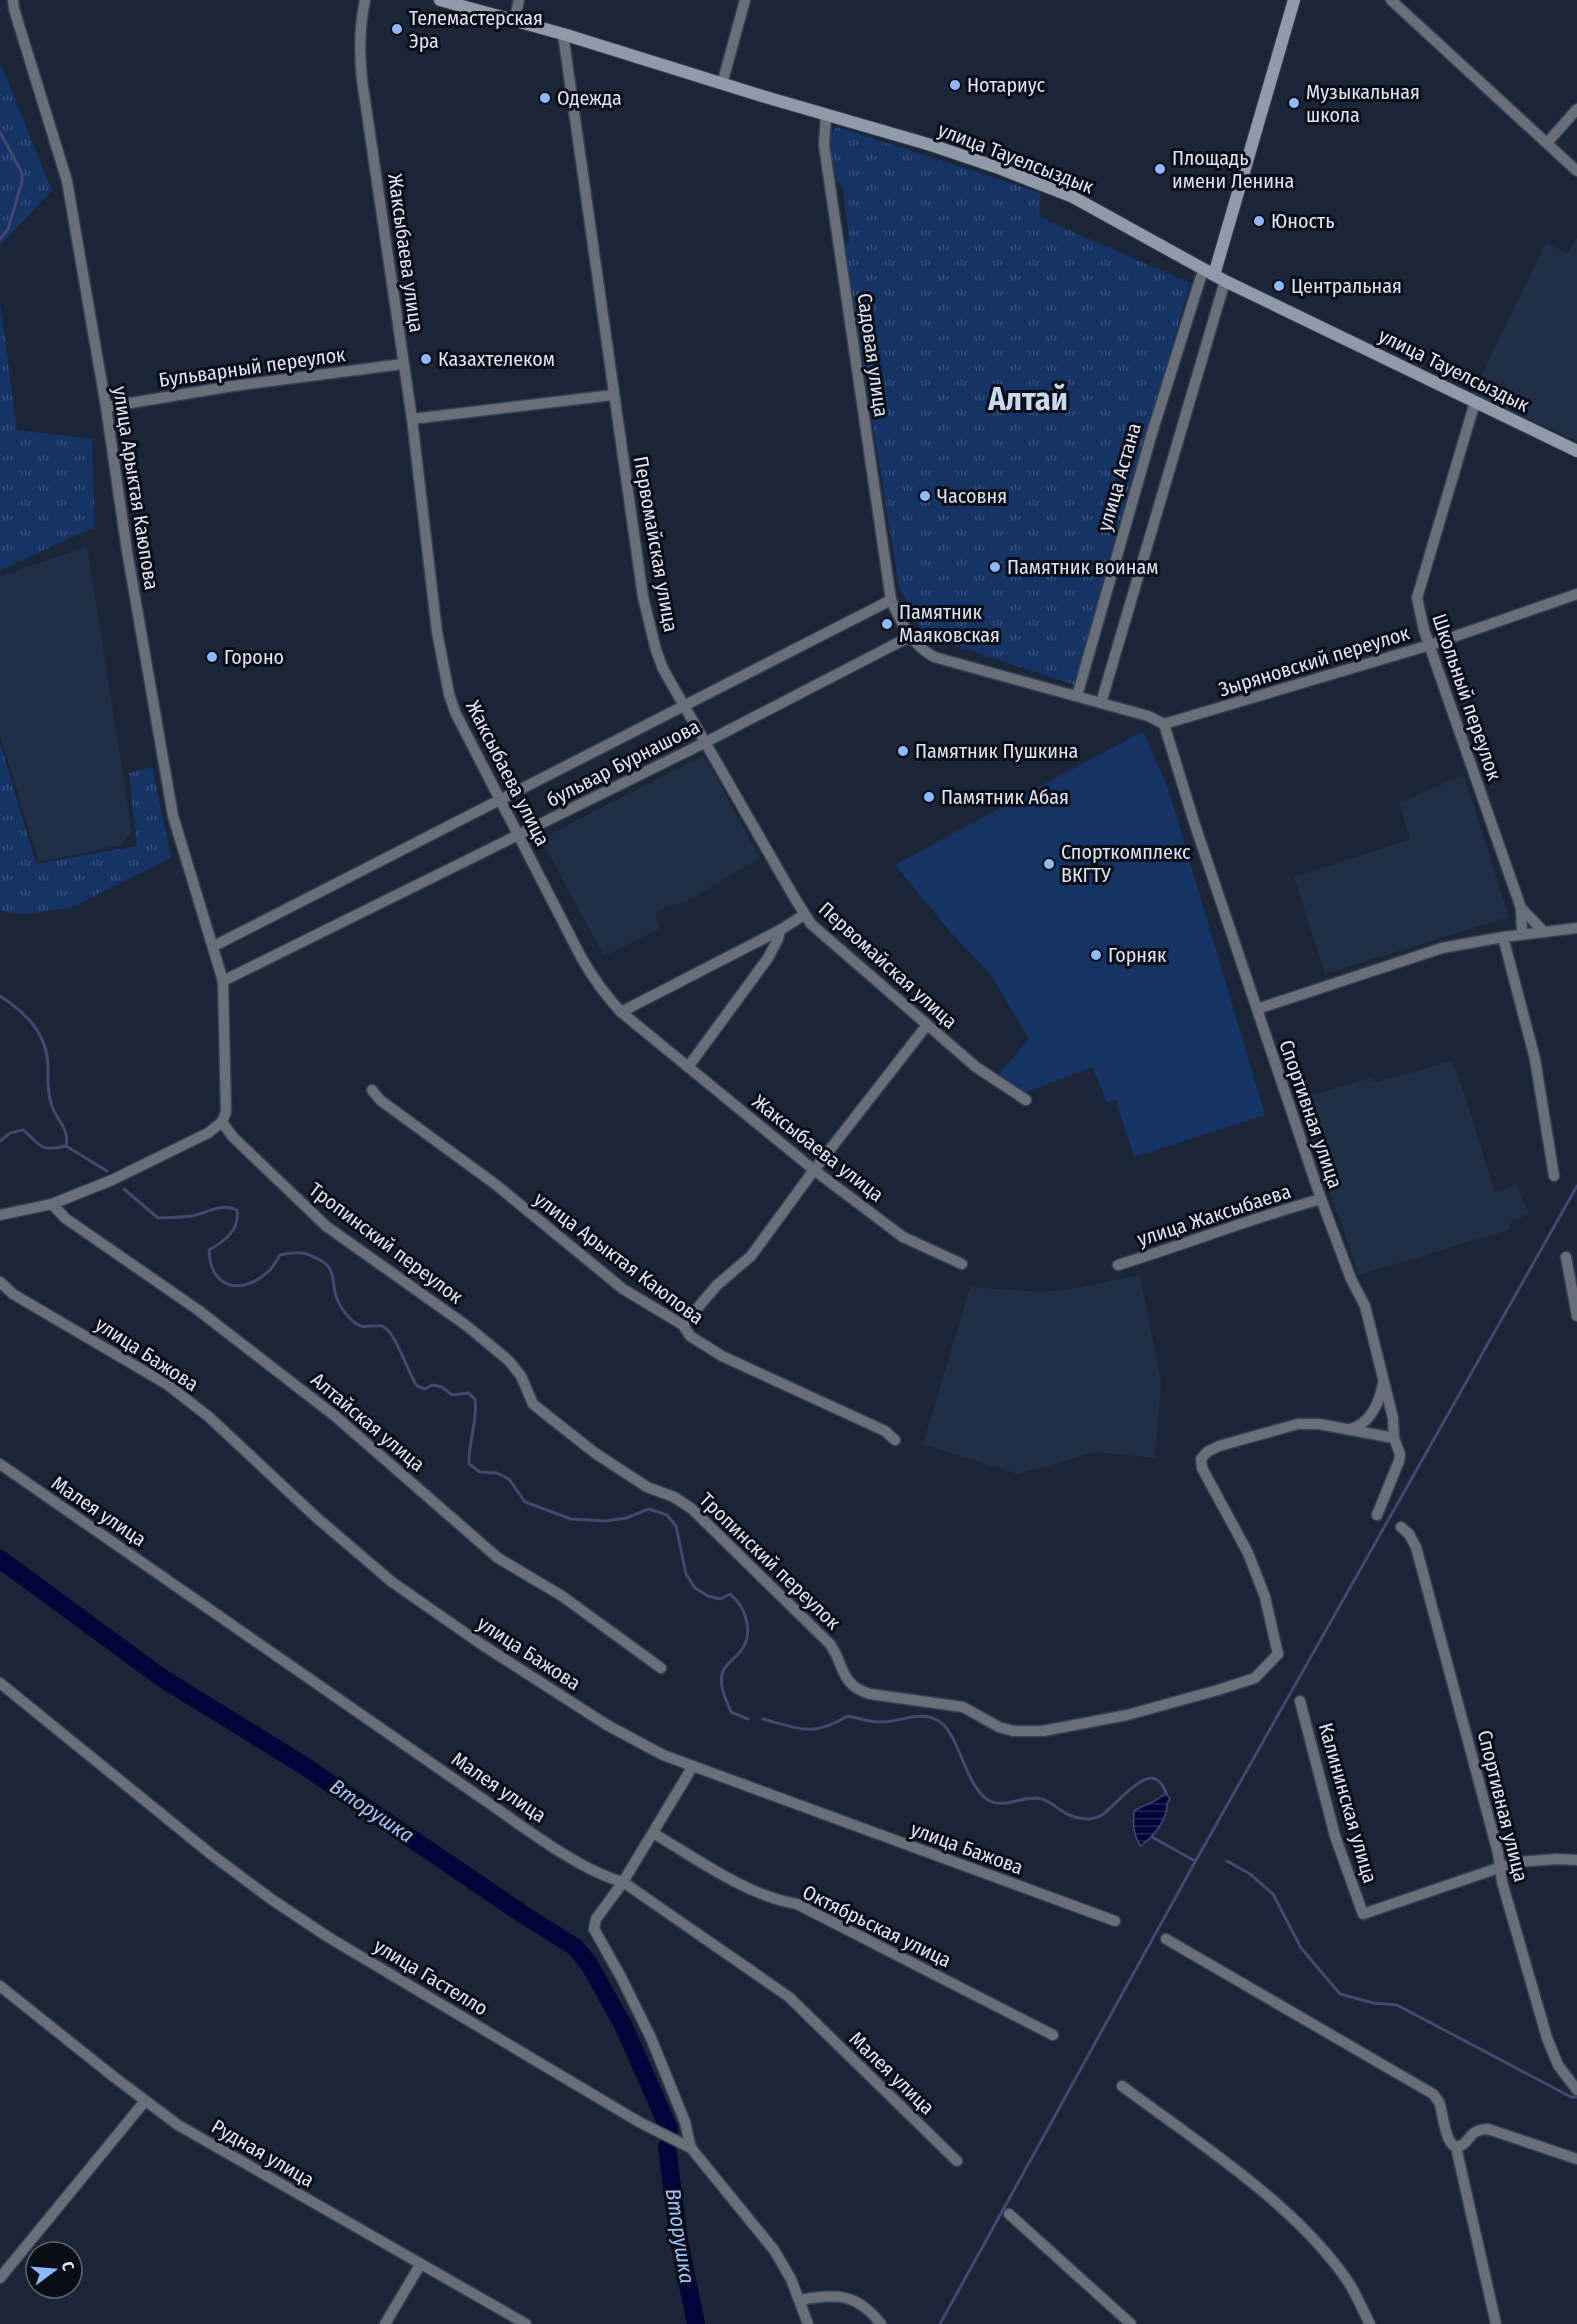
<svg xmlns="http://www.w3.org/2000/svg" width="1577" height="2324" viewBox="0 0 1577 2324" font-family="'Fira Sans Condensed',sans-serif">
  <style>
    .built { fill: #202e46 }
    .park { fill: url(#park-tufts) }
    .garden { fill: #153364 }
    .water { fill: url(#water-rules); stroke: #434870; stroke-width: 1.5 }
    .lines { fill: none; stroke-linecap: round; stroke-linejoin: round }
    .stream { stroke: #434870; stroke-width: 3 }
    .river { stroke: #000438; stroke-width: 18 }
    .street-casing { stroke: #354051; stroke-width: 13 }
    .secondary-casing { stroke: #354051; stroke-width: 14 }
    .street { stroke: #696f79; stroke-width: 10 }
    .secondary { stroke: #909aa9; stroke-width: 12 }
    .poi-dot { fill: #8eb9fd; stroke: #090e16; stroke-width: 2 }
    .labels { text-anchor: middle; stroke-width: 6; stroke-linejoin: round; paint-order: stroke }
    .poi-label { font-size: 20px; fill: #dee5f2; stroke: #090e16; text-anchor: start }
    .street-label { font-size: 20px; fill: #dee5f2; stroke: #090e16 }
    .water-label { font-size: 21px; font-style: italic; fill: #9dc3ff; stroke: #090e16 }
    .town-label { font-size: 32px; font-weight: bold; fill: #c9d9f1; stroke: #090e16 }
  </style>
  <defs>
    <pattern id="park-tufts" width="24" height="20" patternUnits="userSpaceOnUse" patternTransform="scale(1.5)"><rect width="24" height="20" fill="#153364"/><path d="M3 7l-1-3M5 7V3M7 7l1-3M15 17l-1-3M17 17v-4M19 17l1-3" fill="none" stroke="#37507b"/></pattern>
    <pattern id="water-rules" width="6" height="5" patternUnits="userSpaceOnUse" patternTransform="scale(1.5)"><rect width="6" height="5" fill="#000438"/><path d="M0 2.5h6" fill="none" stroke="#252855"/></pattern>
  </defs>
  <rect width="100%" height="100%" fill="#1a2537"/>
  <g class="built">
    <polygon points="1577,237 1577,441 1472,394 1546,243 1567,253"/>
    <polygon points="87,546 132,832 121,845 39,862 0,735 0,577"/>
    <polygon points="704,755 760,858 683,903 669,905 655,913 660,928 604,956 541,839"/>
    <polygon points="1464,775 1509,917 1325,974 1294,877 1410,839 1399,803"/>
    <polygon points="1452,1061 1465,1095 1495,1193 1516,1184 1529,1214 1512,1221 1508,1230 1359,1275 1297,1099 1371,1078 1374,1083"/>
    <polygon points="1140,1275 1161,1381 1155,1458 1096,1452 1018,1474 923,1444 970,1287 1042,1292 1071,1289"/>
  </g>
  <g class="park">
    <polygon points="0,62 52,191 0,245"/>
    <polygon points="837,127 1041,193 1039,217 1190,283 1075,685 924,635 899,587 844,246 850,242 842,185 835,180 829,139 830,133"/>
    <polygon points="0,304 17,430 92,439 95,527 0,570"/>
    <polygon points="0,743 36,864 137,846 129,773 152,767 171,858 69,908 24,914 0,911"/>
  </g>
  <polygon class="garden" points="1143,731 1168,788 1265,1115 1134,1157 1116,1100 1107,1102 1092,1067 1023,1093 998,1075 1029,1039 991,975 953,935 895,865"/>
  <path class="water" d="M1166,1793l4,6c-5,5 -2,8 -4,14 -4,13 -15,25 -25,33 -8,-9 -8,-24 -7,-35 13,-8 21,-8 32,-18z"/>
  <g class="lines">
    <g class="stream">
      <polyline points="0,132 22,173 22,182 8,229 0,239"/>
      <path d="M0,996c26,17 47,37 48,70 0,12 -1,25 3,37 4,17 19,24 15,43"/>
      <path d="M0,1141l10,-8 13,-3c20,16 14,22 43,16l41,25"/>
      <path d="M124,1189l34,29c13,-1 26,0 38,-3 15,-4 26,-12 41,-5 3,20 -12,31 -28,40 1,40 34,46 61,20 4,-4 7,-10 10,-15 14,-3 24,-4 36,3 18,8 16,17 19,34 2,11 11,24 20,31 9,7 18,1 27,3 13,4 26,47 35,60l8,3 7,-4 10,2 10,8 16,-2 7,6c3,23 -7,43 -6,65l11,8 17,1 12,6 16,23 46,17 35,2 20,-3 23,-9 18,6 9,11 10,48 9,14 13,8 12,3 10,-5c17,14 25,42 9,59 -5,6 -13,11 -16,18 -5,15 3,28 8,41l17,7"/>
      <path d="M763,1719c38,10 49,18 85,-3 10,2 21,6 31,6 19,1 40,-12 58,-2 23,12 26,63 51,80 16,10 37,-6 54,-1 10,3 18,12 27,16 10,4 21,6 31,1 15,-7 52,-64 66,-23"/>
      <polyline points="1152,1837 1195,1861"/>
      <polyline points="1227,1861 1250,1874 1273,1894 1301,1948 1340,1994 1373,2003 1397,2005 1571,2097 1577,2097"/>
      <polyline points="940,2324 1195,1862 1577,1186"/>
    </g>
    <g class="river">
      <polyline points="0,1559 162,1678 303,1765 524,1915 575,1947 589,1964 624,2027 669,2129"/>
      <polyline points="667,2147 679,2241 696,2324"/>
    </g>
    <g class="street-casing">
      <g id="street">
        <path d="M365,0c-6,28 -6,52 -3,80l50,339 25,213 12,62 6,18 126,245c12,21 24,38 40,55l193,158 89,67 59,27"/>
        <polyline points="1391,0 1577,171"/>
        <polyline points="514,21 519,0"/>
        <polyline points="563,34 643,597 656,650 663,669 794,897 811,924 976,1067 1026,1100"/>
        <polyline points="722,84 745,0"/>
        <path d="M826,115l-2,30 67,455c11,24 19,43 43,57l214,59 16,8"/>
        <polyline points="1547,143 1577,109"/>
        <polyline points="1475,402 1417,598 1424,630 1521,908 1522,934"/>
        <polyline points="106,407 233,386 403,364"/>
        <polyline points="412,419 613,395"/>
        <polyline points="1077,696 1152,433 1203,270"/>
        <polyline points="1101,703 1225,281"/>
        <polyline points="1164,724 1194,822 1321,1199 1351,1279 1365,1306 1393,1418 1394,1438 1400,1454 1399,1461 1377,1515"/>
        <polyline points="1164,724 1430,645 1577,594"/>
        <polyline points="1521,908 1544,932"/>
        <polyline points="1503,937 1535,1059 1554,1176"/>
        <polyline points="214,946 891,600"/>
        <polyline points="223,981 704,743 909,637"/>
        <polyline points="1257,1009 1442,948 1503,937 1577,928"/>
        <polyline points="621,1012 780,930 804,915"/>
        <polyline points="688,1067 768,958 778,939 780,930"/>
        <polyline points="372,1090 380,1100 495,1184 623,1289 683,1325 690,1336 722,1356 885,1431 895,1440"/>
        <path d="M222,1122l11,15 93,89 141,100 42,35 12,15 12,28 15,12 47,37 52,34 27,10 18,12 138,135c15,22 10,41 40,50l93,13 36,20 14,4h30l84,-16 91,-25 37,-12 23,-24 -13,-57 -17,-44 -46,-85 -1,-9 6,-7 12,-6 79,-22h21l75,14"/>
        <polyline points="52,1204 65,1218 198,1310 335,1416 498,1558 562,1596 661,1668"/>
        <polyline points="0,1215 52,1204 112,1180 208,1133 222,1122 226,1112 223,981 173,816 127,551 106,407 67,181 14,9 13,0"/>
        <polyline points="1566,1257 1577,1316"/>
        <path d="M1118,1265c68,-21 134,-47 203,-66"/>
        <polyline points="0,1282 13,1294 168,1385 209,1417 317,1518 392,1582 481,1644 607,1725 663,1755 1115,1921"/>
        <polyline points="683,1325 717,1285 751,1256 814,1170 927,1025"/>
        <path d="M1350,1429c20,-5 29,-26 33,-45"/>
        <path d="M0,1464l480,333c40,27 98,73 143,85l166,115 168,164"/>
        <polyline points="1401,1527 1409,1534 1416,1547 1498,1853 1502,1882 1547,2038 1558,2065 1577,2090"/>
        <polyline points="0,1683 212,1855 271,1899 328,1937 639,2122 691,2148 774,2250 791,2279 808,2324"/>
        <polyline points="1300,1701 1335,1836 1363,1914 1516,1862 1557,1859 1577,1860"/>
        <path d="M653,1833c44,26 94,63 144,71l256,131"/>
        <path d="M1166,1939l267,155c2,3 4,5 6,8 4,8 6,50 21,44 11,-4 7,-16 28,-17l89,30"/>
        <polyline points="0,1986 114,2077 178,2125 526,2324"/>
        <path d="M1122,2086c75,56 175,119 227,197 8,13 14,28 21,41"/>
        <polyline points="1456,2147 1496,2324"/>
        <polyline points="691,2148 685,2122 651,2038 621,1977 594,1929 596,1919 623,1882 693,1766"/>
        <polyline points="1009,2214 1131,2324"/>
        <polyline points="0,2278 145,2101"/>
        <path d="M799,2300c37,-7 58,-7 82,24"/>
        <polyline points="385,2324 420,2265"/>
      </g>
    </g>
    <g class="secondary-casing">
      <g id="secondary">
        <polyline points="440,0 563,34 762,96 931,145 996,167 1073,197 1225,281 1577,451"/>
        <polyline points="1214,275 1294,0"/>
      </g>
    </g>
    <use href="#street" class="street"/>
    <use href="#secondary" class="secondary"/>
  </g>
  <g class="poi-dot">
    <circle cx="397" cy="29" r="6"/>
    <circle cx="955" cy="85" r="6"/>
    <circle cx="545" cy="98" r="6"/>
    <circle cx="1294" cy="103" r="6"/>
    <circle cx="1160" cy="169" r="6"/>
    <circle cx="1259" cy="221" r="6"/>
    <circle cx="1279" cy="286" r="6"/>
    <circle cx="426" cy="359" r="6"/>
    <circle cx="925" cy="496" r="6"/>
    <circle cx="995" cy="567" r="6"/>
    <circle cx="887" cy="624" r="6"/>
    <circle cx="212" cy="657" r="6"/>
    <circle cx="903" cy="751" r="6"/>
    <circle cx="929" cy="797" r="6"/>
    <circle cx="1049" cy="864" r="6"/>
    <circle cx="1096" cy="955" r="6"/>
  </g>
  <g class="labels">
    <g class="poi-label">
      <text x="409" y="25">Телемастерская<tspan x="409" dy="23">Эра</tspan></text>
      <text x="967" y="92">Нотариус</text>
      <text x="1306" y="99">Музыкальная<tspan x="1306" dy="23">школа</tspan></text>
      <text x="557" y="105">Одежда</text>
      <text x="1172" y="165">Площадь<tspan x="1172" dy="23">имени Ленина</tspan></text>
      <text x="1271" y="228">Юность</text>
      <text x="1291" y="293">Центральная</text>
      <text x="438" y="366">Казахтелеком</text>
      <text x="937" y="503">Часовня</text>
      <text x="1007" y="574">Памятник воинам</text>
      <text x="899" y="619">Памятник<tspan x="899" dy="23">Маяковская</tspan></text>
      <text x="224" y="664">Гороно</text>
      <text x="915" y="758">Памятник Пушкина</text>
      <text x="941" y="804">Памятник Абая</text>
      <text x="1061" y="859">Спорткомплекс<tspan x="1061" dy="23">ВКГТУ</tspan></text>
      <text x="1108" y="962">Горняк</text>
    </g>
    <g class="street-label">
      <text transform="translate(1016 158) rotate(21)" y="7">улица Тауелсыздык</text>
      <text transform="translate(406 253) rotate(82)" y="7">Жаксыбаева улица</text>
      <text transform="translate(873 355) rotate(82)" y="7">Садовая улица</text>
      <text transform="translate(252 367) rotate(-8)" y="7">Бульварный переулок</text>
      <text transform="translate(1454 370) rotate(26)" y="7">улица Тауелсыздык</text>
      <text transform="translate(1119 477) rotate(-74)" y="7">улица Астана</text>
      <text transform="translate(136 488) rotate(81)" y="7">улица Арыктая Каюпова</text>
      <text transform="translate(656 544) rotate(80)" y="7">Первомайская улица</text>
      <text transform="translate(1314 661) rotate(-17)" y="7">Зыряновский переулок</text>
      <text transform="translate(1467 697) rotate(71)" y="7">Школьный переулок</text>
      <text transform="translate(623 763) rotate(-27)" y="7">бульвар Бурнашова</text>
      <text transform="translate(508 773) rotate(63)" y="7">Жаксыбаева улица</text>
      <text transform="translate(888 965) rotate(42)" y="7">Первомайская улица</text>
      <text transform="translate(1311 1114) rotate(71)" y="7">Спортивная улица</text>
      <text transform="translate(818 1148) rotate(38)" y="7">Жаксыбаева улица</text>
      <text transform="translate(1214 1215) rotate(-18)" y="7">улица Жаксыбаева</text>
      <text transform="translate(386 1243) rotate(37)" y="7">Тропинский переулок</text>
      <text transform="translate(619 1258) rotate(37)" y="7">улица Арыктая Каюпова</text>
      <text transform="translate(147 1354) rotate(33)" y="7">улица Бажова</text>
      <text transform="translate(368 1422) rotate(40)" y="7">Алтайская улица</text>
      <text transform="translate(99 1511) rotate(34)" y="7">Малея улица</text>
      <text transform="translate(770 1561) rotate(44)" y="7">Тропинский переулок</text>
      <text transform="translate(529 1653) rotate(33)" y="7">улица Бажова</text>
      <text transform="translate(499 1787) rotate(34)" y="7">Малея улица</text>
      <text transform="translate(1348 1803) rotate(74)" y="7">Калининская улица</text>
      <text transform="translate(1503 1806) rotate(76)" y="7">Спортивная улица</text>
      <text transform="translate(967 1848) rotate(20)" y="7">улица Бажова</text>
      <text transform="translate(877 1926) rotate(26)" y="7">Октябрьская улица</text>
      <text transform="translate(431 1977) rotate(31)" y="7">улица Гастелло</text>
      <text transform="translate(892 2073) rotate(44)" y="7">Малея улица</text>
      <text transform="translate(263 2153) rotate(30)" y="7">Рудная улица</text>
    </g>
    <g class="water-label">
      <text transform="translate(372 1811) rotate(34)" y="7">Вторушка</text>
      <text transform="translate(680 2236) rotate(81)" y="7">Вторушка</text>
    </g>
    <g class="town-label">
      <text x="1028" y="410">Алтай</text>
    </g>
  </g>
  <g transform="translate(54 2270) rotate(74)"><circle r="28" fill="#090e16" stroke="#5e646e" stroke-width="1.5"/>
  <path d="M0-4.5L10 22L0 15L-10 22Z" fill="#8eb9fd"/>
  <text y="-9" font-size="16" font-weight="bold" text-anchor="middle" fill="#dee5f2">С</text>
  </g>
</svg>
